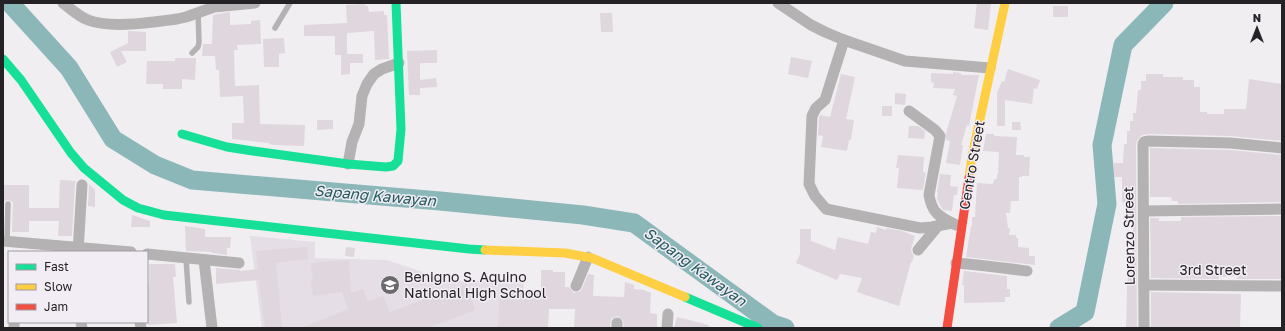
<svg xmlns="http://www.w3.org/2000/svg" width="1285" height="331" viewBox="0 0 1285 331" font-family="'Golos Text',sans-serif">
  <style>
    .built { fill: #e5dee7 }
    .lines { fill: none; stroke-linecap: round; stroke-linejoin: round }
    .river { stroke: #8bb7b9; stroke-width: 19 }
    .building { fill: #e0d6dd }
    .lane { stroke: #b4b2b2; stroke-width: 5.5 }
    .street { stroke: #b4b2b2; stroke-width: 11 }
    .fast { stroke: #16e098; stroke-width: 9 }
    .slow { stroke: #ffcf43; stroke-width: 9 }
    .jam { stroke: #f24e42; stroke-width: 9 }
    .labels { text-anchor: middle; stroke-width: 3; stroke-linejoin: round; paint-order: stroke }
    .street-label { font-size: 14px; fill: #252225; stroke: #f2ecf4 }
    .poi-label { font-size: 14px; fill: #252225; stroke: #f2ecf4; text-anchor: start }
    .water-label { font-size: 15px; font-style: italic; fill: #235b5c; stroke: #f2ecf4 }
  </style>
  <rect width="100%" height="100%" fill="#f1eef2"/>
  <polygon class="built" points="250,236 315,242 315,258 387,260 450,281 523,281 524,289 522,328 262,328"/>
  <g class="lines">
    <g class="river">
      <polyline points="10,3 69,68 113,139 155,165 192,180 440,201 583,215 634,223 773,324 785,328"/>
      <polyline points="1059,328 1085,312 1107,204 1102,145 1123,45 1164,3"/>
    </g>
  </g>
  <g class="building">
    <polygon points="977,3 991,3 988,30 974,28"/>
    <polygon points="365,4 365,6 368,6 369,12 384,11 384,15 387,15 389,59 375,60 374,31 347,33 347,54 363,54 363,63 350,63 350,74 341,75 341,55 335,55 335,36 304,36 304,25 347,23 346,5"/>
    <rect x="1053" y="6" width="15" height="11"/>
    <polygon points="230,12 230,25 251,24 251,21 260,20 261,44 237,45 238,50 234,50 235,86 259,85 260,124 305,125 304,146 275,145 269,144 269,143 232,139 232,123 244,123 243,96 220,97 219,70 216,70 215,56 202,56 203,44 212,44 213,15"/>
    <polygon points="600,13 612,13 613,32 601,32"/>
    <polygon points="128,31 146,32 146,51 121,51 127,62 117,67 110,52 128,43"/>
    <polygon points="284,38 285,53 279,54 279,67 264,67 263,39"/>
    <polygon points="437,50 437,63 420,63 420,80 436,78 437,87 420,88 420,95 409,95 407,51"/>
    <polygon points="791,57 812,61 808,78 788,74"/>
    <polygon points="175,58 196,58 195,80 182,79 182,89 163,89 163,84 146,84 147,61 175,61"/>
    <polygon points="1008,69 1040,80 1037,89 1034,88 1032,104 1005,100 1005,126 997,126 997,93 1002,81 1004,82"/>
    <polygon points="953,72 961,73 961,75 979,75 969,126 967,125 961,145 963,145 960,165 946,163 950,141 946,140 946,133 957,96 953,95 955,89 933,88 934,83 931,82 931,73 953,74"/>
    <polygon points="841,74 855,77 846,119 854,120 851,140 849,140 847,151 821,147 823,136 818,135 819,118 820,115 830,117"/>
    <polygon points="1146,74 1163,74 1163,77 1183,77 1183,80 1194,80 1194,87 1200,87 1200,112 1207,112 1207,114 1224,114 1224,109 1246,109 1249,79 1282,84 1282,141 1230,136 1149,134 1142,135 1138,139 1136,144 1137,328 1126,328 1127,286 1128,278 1130,278 1131,272 1132,272 1133,227 1127,227 1127,202 1122,202 1122,177 1114,177 1114,163 1123,163 1124,144 1127,144 1127,131 1130,131 1130,121 1133,121 1133,113 1136,113 1138,90 1141,90 1141,81 1146,81"/>
    <polygon points="895,93 906,94 905,105 895,104"/>
    <rect x="882" y="106" width="10" height="10"/>
    <polygon points="317,120 333,120 333,129 317,130"/>
    <polygon points="1012,122 1020,122 1021,130 1012,130"/>
    <polygon points="909,126 918,126 925,131 924,139 908,138"/>
    <polygon points="986,134 994,134 994,136 1017,137 1016,155 1024,155 1024,157 1030,157 1029,176 1022,176 1022,177 1019,177 1019,201 1011,201 1010,213 1006,213 1008,228 1010,228 1009,235 1016,235 1016,238 1018,238 1018,247 1029,248 1029,256 1035,256 1035,265 966,257 971,226 972,226 972,217 975,217 977,183 993,184 993,182 994,182 994,179 997,179 997,174 998,174 999,152 983,151"/>
    <polygon points="1150,148 1230,150 1282,155 1282,202 1178,204 1178,201 1172,201 1171,197 1150,197"/>
    <polygon points="898,155 924,157 923,172 926,173 923,190 897,188 899,168 896,168"/>
    <polygon points="940,174 951,175 950,186 958,187 957,195 954,195 952,211 943,210 937,199 938,192 937,192"/>
    <polygon points="60,180 76,181 75,185 72,236 58,236 59,221 29,221 29,232 12,232 13,202 8,200 4,201 4,185 29,185 29,208 59,208"/>
    <polygon points="89,184 95,190 95,207 88,206"/>
    <polygon points="132,215 150,221 150,227 131,227"/>
    <polygon points="1282,216 1281,279 1237,279 1237,276 1219,277 1219,279 1151,278 1150,218 1159,218 1159,221 1181,221 1181,217"/>
    <polygon points="185,226 205,229 205,237 231,237 230,248 227,248 227,255 212,253 212,252 186,251"/>
    <polygon points="877,227 886,230 886,228 902,231 915,236 911,249 912,253 914,256 912,262 911,262 899,306 857,292 862,278 840,274 837,280 796,263 800,254 800,229 811,229 811,241 835,250 838,237 868,244 871,232 876,233"/>
    <polygon points="307,247 308,259 276,263 282,328 265,328 264,318 263,318 259,280 216,284 216,268 240,270 240,271 258,269 256,251"/>
    <polygon points="346,247 355,248 354,257 345,256"/>
    <polygon points="349,260 351,293 363,289 368,302 383,296 390,312 466,284 475,310 427,328 301,328 348,309 342,292 313,296 311,281 313,281 311,263"/>
    <polygon points="149,264 175,264 176,277 173,277 177,323 148,325 147,283 149,282"/>
    <polygon points="541,270 553,270 553,272 565,272 565,287 569,287 574,293 581,291 588,274 594,275 593,296 624,297 625,282 634,285 634,289 644,290 651,293 650,313 657,314 657,328 624,328 623,320 617,316 611,319 610,328 574,328 575,309 549,309 548,328 498,328 500,289 535,291 535,290 541,292"/>
    <polygon points="964,271 1007,276 1007,289 1010,289 1010,297 1005,297 1005,302 964,303 964,285 962,285"/>
    <polygon points="1151,292 1241,294 1240,328 1151,328"/>
    <polygon points="677,317 709,325 708,328 674,328"/>
  </g>
  <g class="lines">
    <g class="lane">
      <polyline points="275,28 290,3"/>
      <polyline points="192,53 198,47 199,42 198,12"/>
      <polyline points="7,241 8,204"/>
      <polyline points="186,258 189,302"/>
    </g>
    <g class="street">
      <path d="M63,3c8,6 15,13 25,17 23,9 65,2 89,-1l9,-2 28,-10 41,-4"/>
      <polyline points="778,3 811,25 825,32 844,40 905,61 990,68"/>
      <polyline points="844,40 825,100 816,108 812,116 809,184 815,196 826,209 920,228 932,227 952,223"/>
      <path d="M909,111l26,19 5,6 -11,59c3,19 11,22 27,30"/>
      <polyline points="348,164 352,142 359,124 362,96 367,84 374,74 382,69 399,63"/>
      <polyline points="1144,211 1282,209"/>
      <polyline points="3,241 131,252"/>
      <polyline points="918,250 938,226"/>
      <polyline points="78,252 82,185"/>
      <polyline points="147,254 239,263"/>
      <polyline points="204,260 212,328"/>
      <path d="M956,263c24,2 47,5 71,8"/>
      <polyline points="1144,285 1282,286"/>
      <polyline points="576,286 588,257"/>
      <polyline points="81,322 82,328"/>
      <polyline points="140,322 141,328"/>
      <polyline points="14,328 14,322"/>
      <polyline points="617,328 617,323"/>
      <polyline points="667,328 668,314"/>
      <polyline points="1144,328 1143,144 1144,142 1149,141 1230,143 1282,148"/>
    </g>
    <g class="fast">
      <polyline points="3,59 21,80 71,153 84,168 123,200 138,208 164,215 469,249 485,250"/>
      <polyline points="182,134 227,147 253,151 348,164 386,167 393,166 398,161 401,129 396,3"/>
      <polyline points="685,297 758,328"/>
    </g>
    <g class="slow">
      <polyline points="969,178 972,156 1005,3"/>
      <polyline points="485,250 565,253 592,258 685,297"/>
    </g>
    <polyline class="jam" points="947,328 969,178"/>
  </g>
  <defs>
    <g id="school-disc" transform="scale(1)"><circle r="9.5" fill="#6c696d" stroke="#f2ecf4"/><path d="M0-5L7-2L0 1L-7-2ZM-4 1L0 2.5L4 1V4Q0 6-4 4Z" fill="#fff"/></g>
  </defs>
  <g fill-rule="evenodd">
    <use href="#school-disc" x="390" y="285"/>
  </g>
  <g class="labels">
    <g class="street-label">
      <text transform="translate(972 165) rotate(-80)" y="5">Centro Street</text>
      <text transform="translate(1129 236) rotate(-91)" y="5">Lorenzo Street</text>
      <text x="1213" y="275">3rd Street</text>
    </g>
    <g class="poi-label">
      <text x="404" y="282">Benigno S. Aquino<tspan x="404" dy="16">National High School</tspan></text>
    </g>
    <g class="water-label">
      <text transform="translate(375 196) rotate(5)" y="5">Sapang Kawayan</text>
      <text transform="translate(695 267) rotate(36)" y="5">Sapang Kawayan</text>
    </g>
  </g>
  <rect width="1285" height="331" fill="none" stroke="#252225" stroke-width="8"/>
  <rect x="8" y="251" width="140" height="72" fill="#f2ecf4" stroke="#a09ba1"/>
  <rect x="16" y="264" width="20" height="6" fill="#16e098" stroke="#a09ba1"/>
  <text x="44" y="271" font-size="12" fill="#252225">Fast</text>
  <rect x="16" y="284" width="20" height="6" fill="#ffcf43" stroke="#a09ba1"/>
  <text x="44" y="291" font-size="12" fill="#252225">Slow</text>
  <rect x="16" y="304" width="20" height="6" fill="#f24e42" stroke="#a09ba1"/>
  <text x="44" y="311" font-size="12" fill="#252225">Jam</text>
  <g transform="translate(1257 28)" stroke="#f2ecf4" stroke-width="3" paint-order="stroke">
  <path d="M0-3L7 15L0 10L-7 15Z" fill="#252225"/>
  <text y="-6" font-size="11" font-weight="bold" text-anchor="middle" fill="#252225">N</text>
  </g>
</svg>
